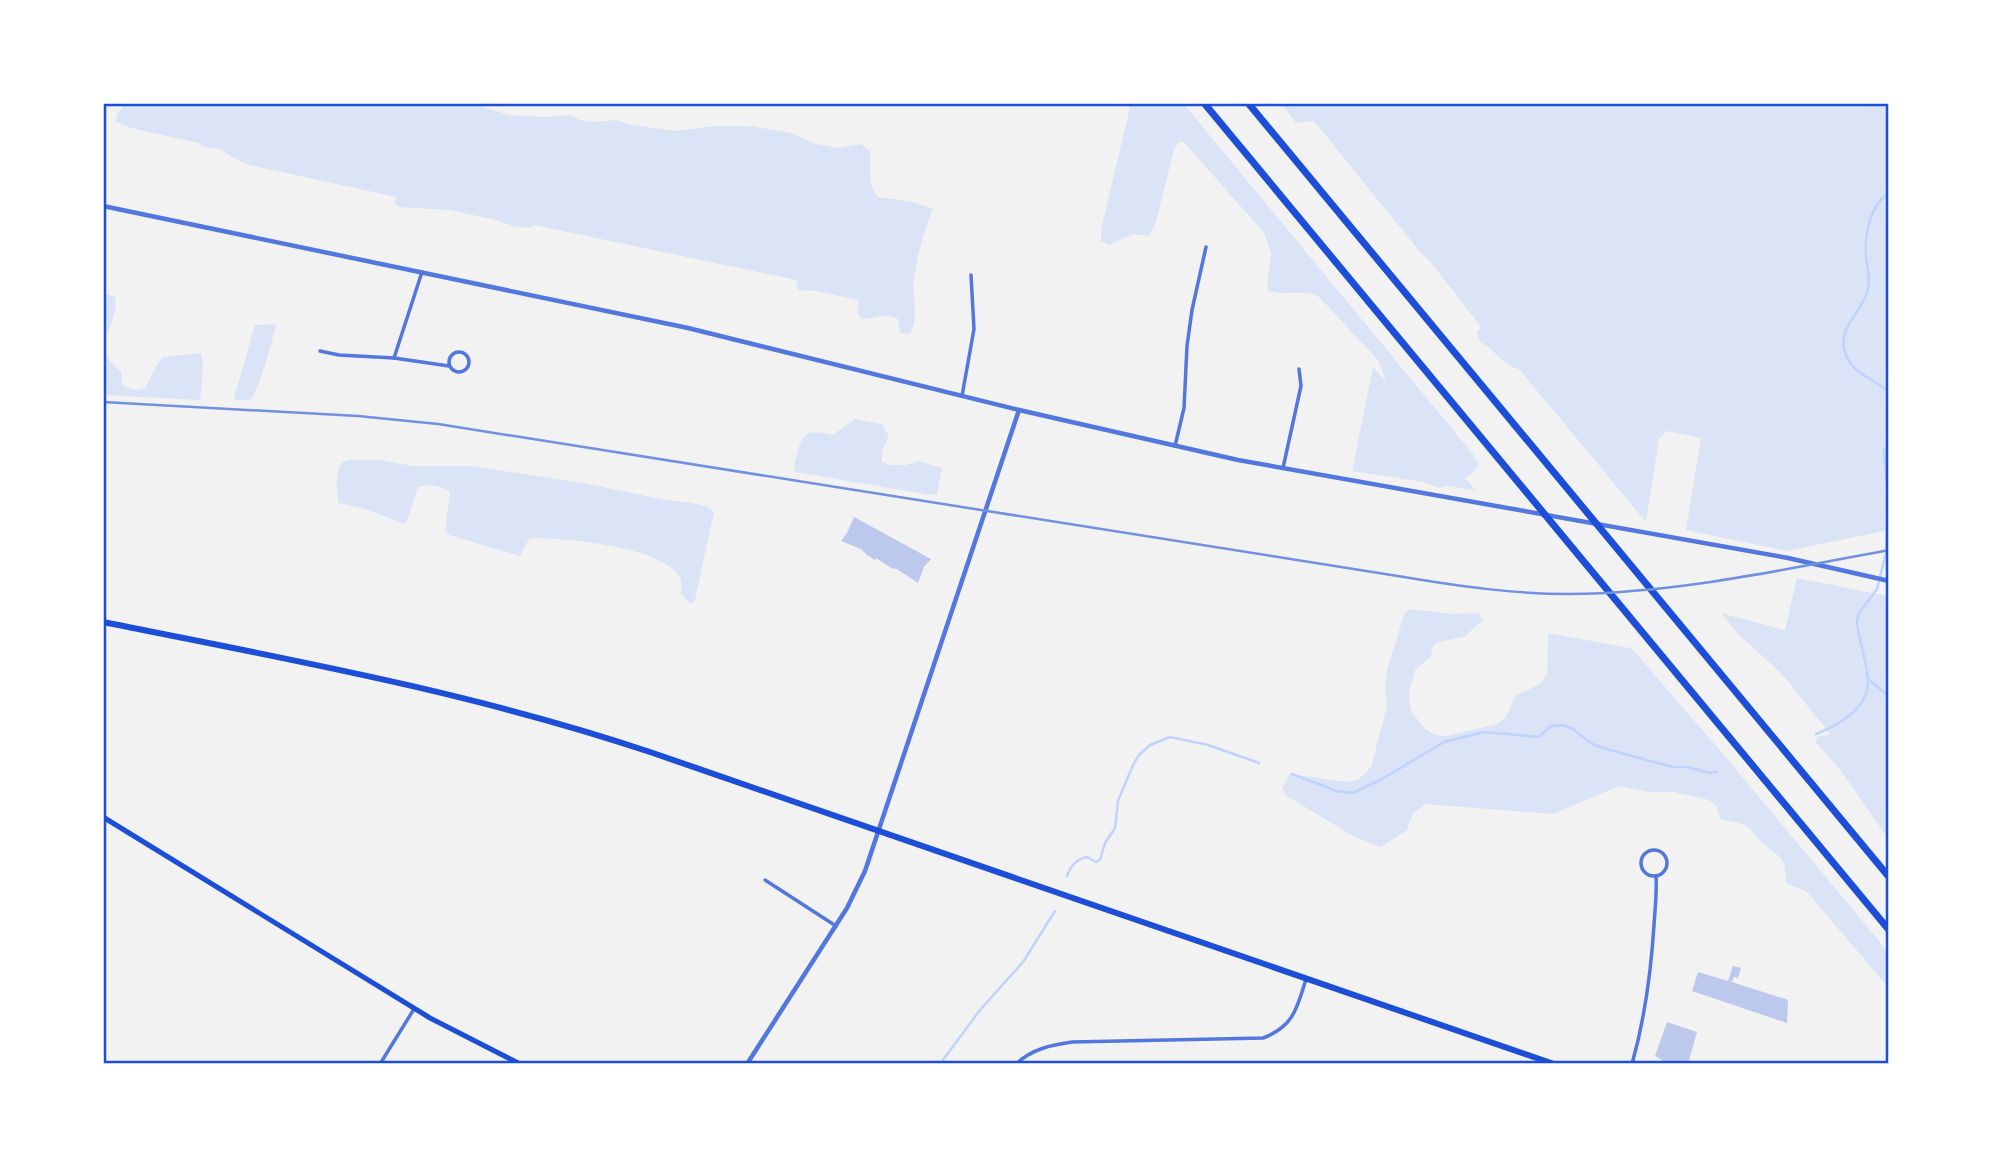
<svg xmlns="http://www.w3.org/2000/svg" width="1992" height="1167" viewBox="0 0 1992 1167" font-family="'Libre Baskerville',serif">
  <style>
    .green { fill: #dbe4f7 }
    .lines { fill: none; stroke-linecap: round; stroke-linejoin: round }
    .stream { stroke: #bfd3fe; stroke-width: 2.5 }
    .building { fill: #bdc9ec }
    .minor { stroke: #5277de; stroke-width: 3.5 }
    .tertiary { stroke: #5277de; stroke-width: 4.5 }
    .secondary { stroke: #1d4ed8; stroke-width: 5 }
    .primary { stroke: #1d4ed8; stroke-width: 6 }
    .motorway { stroke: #1d4ed8; stroke-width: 7 }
    .rail { stroke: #7290e2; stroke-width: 2.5 }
    .neatline { fill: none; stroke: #1d4ed8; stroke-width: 2.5 }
  </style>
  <rect width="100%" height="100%" fill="#f2f2f2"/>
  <g class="green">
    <path d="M125,103h332l23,3 29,9 36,2 25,-2 10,5 14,2 23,-2 11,4 46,7 42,-5h34l41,7 25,11 23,4 22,-4 9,7c1,16 -3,33 8,46l34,5 21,7c-9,21 -16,47 -19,70 -2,18 6,39 -4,55l-10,-1 -2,-14c-14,-7 -23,0 -37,0l-4,-6 2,-9 -2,-4 -40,-9 -19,-1 -2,-10 -262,-55 -5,3 -16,-2 -21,-7 -43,-9 -51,-3 -3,-4 1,-6 -151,-33 -26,-15 -11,-1 -10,-5 -67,-15 -15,-7 1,-6z"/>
    <path d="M1131,103h52l290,351 6,10 -6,9 -8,5 11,13 -29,-5 -8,2 -16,-6 -71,-11 21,-104 13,14 -8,-21 -59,-63c-14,-8 -34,-1 -50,-6l-2,-5 4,-32 -7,-21 -80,-91h-5l-5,8 -18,72 -7,14 -16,-2 -24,11 -8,-4v-11z"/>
    <path d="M1281,103h608v427l-102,21 -101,-21 15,-92 -34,-7 -8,8 -13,83 -127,-153c-15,-3 -25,-20 -39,-27l-3,-10 4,-5 -52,-67 -9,-8 -106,-131 -18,2z"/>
    <path d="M103,293l12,3c6,35 -31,44 6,76l2,14 13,4 9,-2 13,-25 6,-6 37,-4c4,7 0,36 -1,47l-97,-5z"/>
    <path d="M275,324l1,2c-5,17 -16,64 -26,74h-14l-2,-2 21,-73z"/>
    <path d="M855,419l27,5 7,12 -7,15v11l8,3h16l13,-4 23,7 -5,26 -7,1 -135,-23c-2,-9 1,-13 3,-22 6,-22 15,-19 35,-15z"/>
    <path d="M349,460h31l33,6h59l116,18 78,16 26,3 16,4 6,5 -19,88 -4,4 -10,-10c0,-4 1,-12 -1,-16 -16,-32 -116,-40 -149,-40l-2,1 -9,17 -71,-21 -4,-4 5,-39c-6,-6 -24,-8 -32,-5l-12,37 -5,-1 -32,-13 -30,-7c-3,-6 -3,-28 0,-36 3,-6 5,-5 10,-7z"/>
    <polygon points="1797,578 1889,596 1889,840 1839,768 1816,743 1817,737 1830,734 1781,673 1740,636 1721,613 1785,630"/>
    <polygon points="1410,609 1452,614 1478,613 1483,620 1464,637 1437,642 1433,646 1431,656 1415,670 1409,691 1409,701 1412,712 1425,729 1435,735 1447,736 1497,724 1506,717 1515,696 1540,684 1547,675 1548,633 1630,648 1635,652 1729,761 1875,936 1889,955 1889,988 1806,891 1787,884 1784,864 1780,857 1763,844 1746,825 1720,819 1716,805 1709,800 1674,792 1649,792 1619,786 1553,814 1425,804 1413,814 1407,830 1381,847 1353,836 1287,796 1282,789 1290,774 1348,782 1359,779 1371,767 1387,706 1385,689 1387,669 1405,612"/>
  </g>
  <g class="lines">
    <g class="stream">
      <path d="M1889,193c-19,12 -25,43 -23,64 1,11 5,21 2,32 -4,21 -29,37 -24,59 5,26 28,29 45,44"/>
      <polyline points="1868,679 1889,696"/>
      <path d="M1816,734c21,-8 52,-25 52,-52 0,-20 -10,-41 -11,-61l2,-8 18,-24 9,-36 2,-54 -4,-48 5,-7"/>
      <polyline points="1292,774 1337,791 1353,793 1382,779 1444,742 1484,732 1539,737 1551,726 1563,725 1573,729 1592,744 1606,749 1673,767 1688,767 1709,773 1717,772"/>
      <path d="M1067,876c4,-10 9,-17 20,-19l9,5 4,-2 5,-17 10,-15 3,-27 15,-36 6,-10 11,-10 20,-8 38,8 51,18"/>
      <polyline points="940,1064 980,1010 1023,962 1055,911"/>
    </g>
  </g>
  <g class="building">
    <polygon points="854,517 931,559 924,567 918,583 897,569 891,568 876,558 875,560 867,555 861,549 841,541 847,533"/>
    <polygon points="1733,966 1741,968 1738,978 1734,977 1732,982 1788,1000 1787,1023 1692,991 1698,972 1728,981"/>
    <polygon points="1667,1022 1697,1032 1688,1064 1661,1064 1662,1060 1655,1056"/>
  </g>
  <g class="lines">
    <g class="minor">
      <polyline points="320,351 339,355 394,358 422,272"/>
      <circle cx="459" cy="362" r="10"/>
      <polyline points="394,358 449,366"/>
      <polyline points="962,396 974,329 971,275"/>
      <polyline points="1175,446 1184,408 1187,346 1192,310 1206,247"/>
      <polyline points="1283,468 1301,386 1299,369"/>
      <circle cx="1654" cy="863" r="13"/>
      <polyline points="765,880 836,926"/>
      <polyline points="380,1064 414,1009"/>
      <path d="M1016,1064c16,-15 35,-19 56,-22l191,-4c31,-12 34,-30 43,-59"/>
      <path d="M1632,1064c13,-46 19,-92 22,-139 1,-16 3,-32 2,-49"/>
    </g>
    <g class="tertiary">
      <polyline points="103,206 688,328 1019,410 1238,460 1788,558 1889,581"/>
      <polyline points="747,1064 847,908 865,871 1019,410"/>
    </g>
    <polyline class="secondary" points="103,817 430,1018 520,1064"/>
    <path class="primary" d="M103,622c184,37 368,70 547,130l904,312"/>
    <g class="motorway">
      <polyline points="1204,103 1889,930"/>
      <polyline points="1248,103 1889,877"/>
    </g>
    <path class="rail" d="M103,402l255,14 80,8 966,153c54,9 109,17 164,17 108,-1 214,-24 321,-44"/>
  </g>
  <rect width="1992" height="1167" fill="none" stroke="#ffffff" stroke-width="210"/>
  <rect x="105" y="105" width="1782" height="957" class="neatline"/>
</svg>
